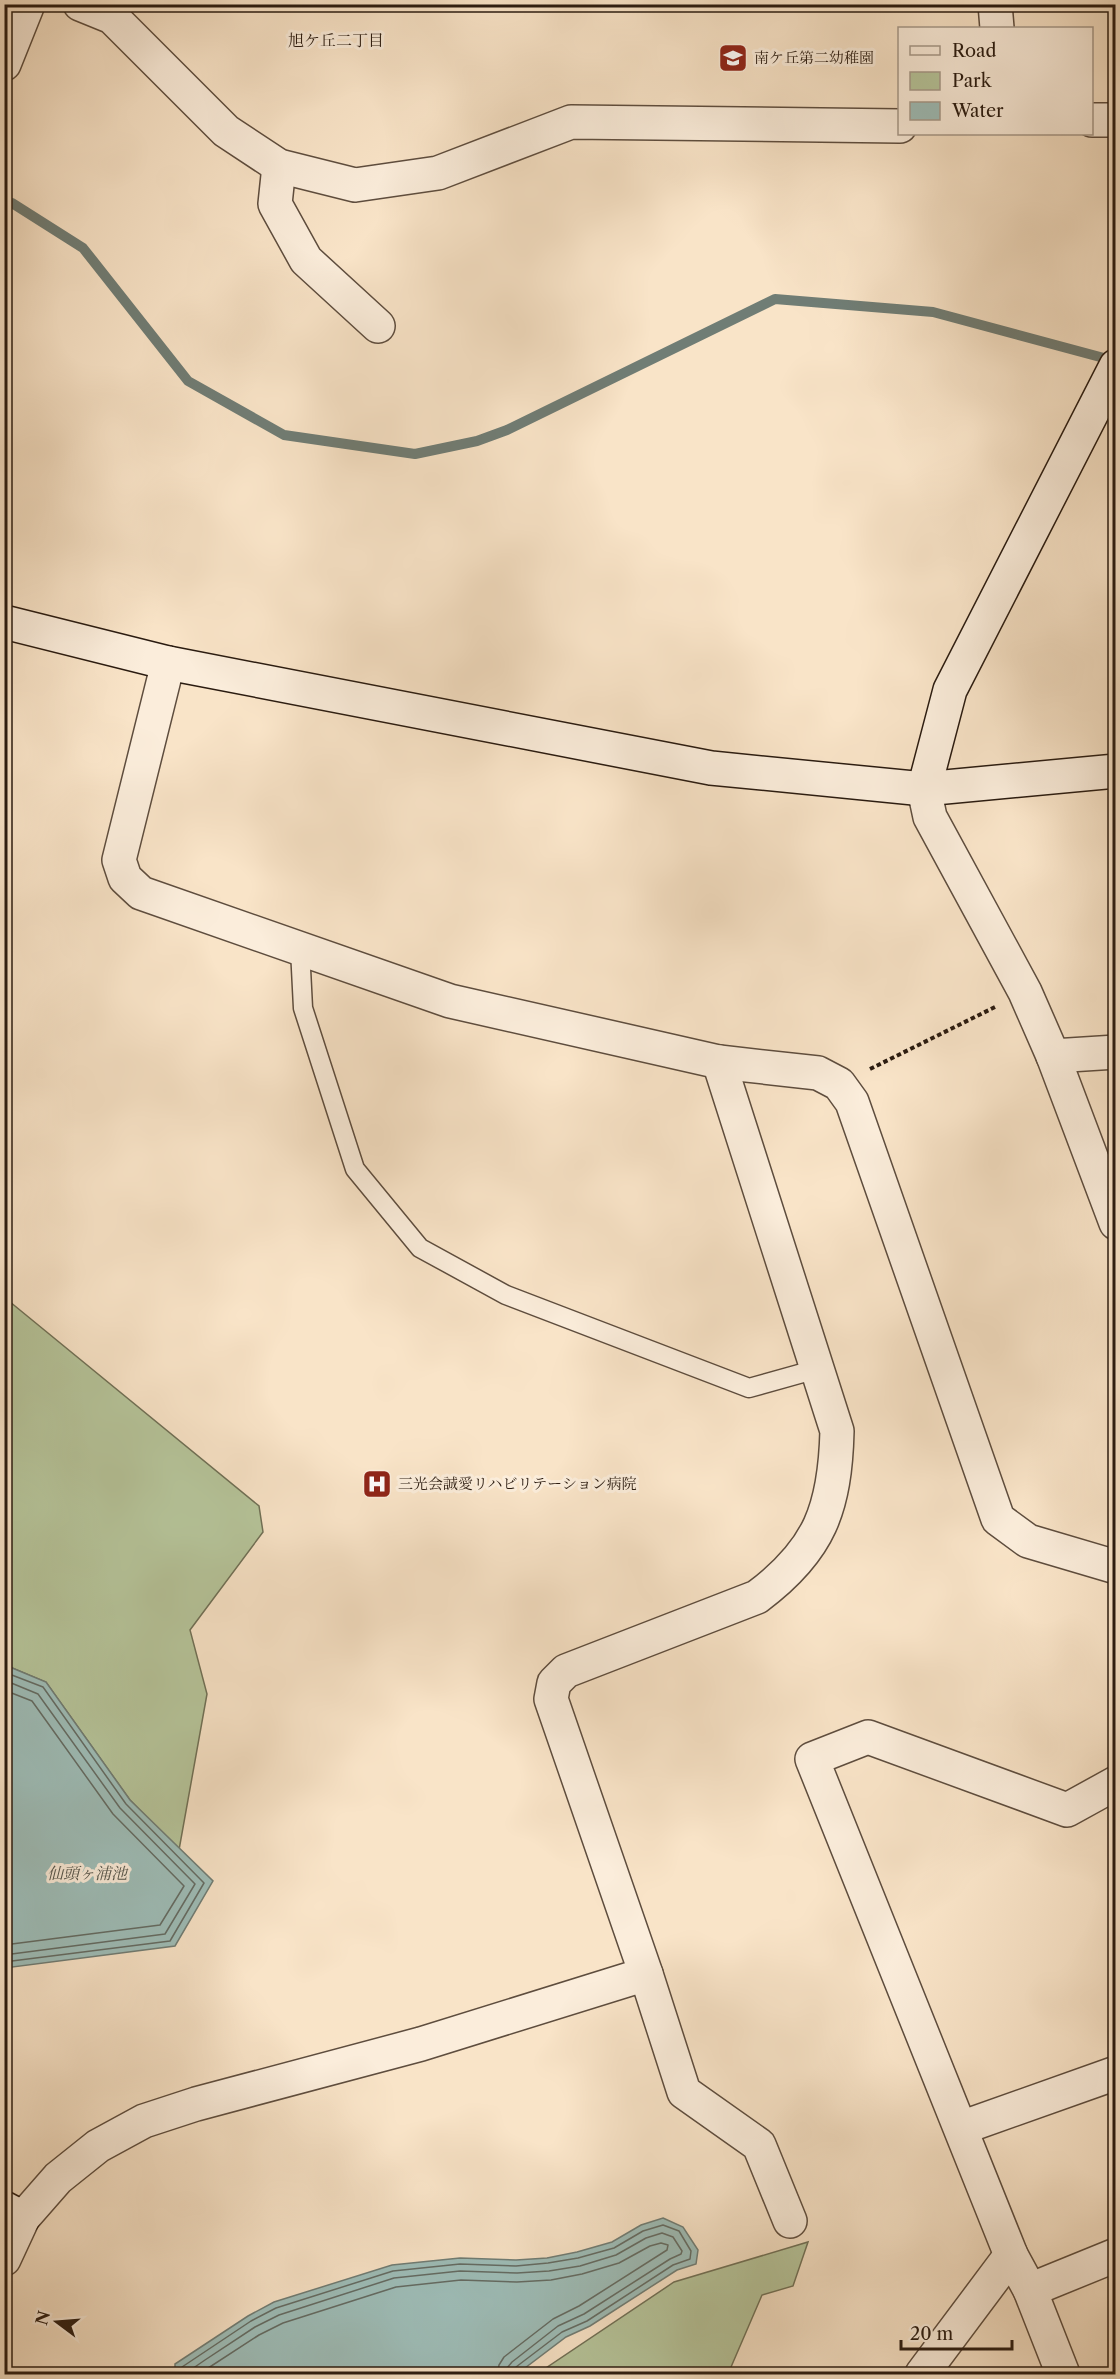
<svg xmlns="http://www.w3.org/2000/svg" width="1120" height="2379" viewBox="0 0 1120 2379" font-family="'Libre Caslon Text','Noto Serif JP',serif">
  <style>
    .green { fill: #b6c59b; stroke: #707056; stroke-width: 1.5 }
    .water { fill: #9ebeb9; stroke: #707d75; stroke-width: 1.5 }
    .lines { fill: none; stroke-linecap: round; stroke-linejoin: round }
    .shore { stroke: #646c64; stroke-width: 1.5 }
    .stream { stroke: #707d75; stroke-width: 10 }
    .lane-casing { stroke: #5e4d3e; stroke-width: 21 }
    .street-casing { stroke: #5e4d3e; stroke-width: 36 }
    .secondary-casing { stroke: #2a1b10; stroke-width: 36 }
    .path { stroke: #2a1b10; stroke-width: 4; stroke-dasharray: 4.5 3; stroke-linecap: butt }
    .lane { stroke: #fbeddb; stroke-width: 18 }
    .street { stroke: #fbeddb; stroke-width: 33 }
    .secondary { stroke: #fbeddb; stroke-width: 33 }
    .labels { text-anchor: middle; stroke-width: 6; stroke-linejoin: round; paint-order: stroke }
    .poi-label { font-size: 15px; fill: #2a1b10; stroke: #fbeddb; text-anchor: start }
    .neighbourhood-label { font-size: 16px; fill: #2a1b10; stroke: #fbeddb }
    .water-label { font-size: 16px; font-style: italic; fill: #53544b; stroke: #fbeddb }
  </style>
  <rect width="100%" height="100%" fill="#f9e4c8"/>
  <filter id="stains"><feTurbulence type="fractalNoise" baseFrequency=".00333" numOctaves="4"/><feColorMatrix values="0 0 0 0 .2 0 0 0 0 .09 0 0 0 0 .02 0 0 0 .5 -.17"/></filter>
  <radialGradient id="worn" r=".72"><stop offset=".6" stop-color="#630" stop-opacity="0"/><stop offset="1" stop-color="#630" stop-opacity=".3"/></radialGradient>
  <g class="green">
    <polygon points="4,1297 259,1506 263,1532 190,1630 207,1694 179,1850 130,1800 46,1682 5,1665"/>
    <polygon points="808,2242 793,2286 762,2295 728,2374 537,2374 674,2282"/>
  </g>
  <g class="water">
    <polygon points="5,1665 46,1682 130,1800 213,1881 175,1946 5,1968"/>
    <polygon points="663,2218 683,2227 698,2250 696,2264 677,2270 590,2326 566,2337 517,2374 175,2374 175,2364 248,2316 274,2302 392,2265 460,2258 516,2260 547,2258 577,2252 612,2242 641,2225"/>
  </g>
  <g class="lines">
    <g class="shore">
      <polyline points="4,1672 43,1687 126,1804 204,1883 170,1941 4,1962"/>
      <polyline points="4,1680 38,1694 120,1808 195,1884 165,1934 4,1955"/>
      <polyline points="4,1690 32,1701 113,1814 184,1886 160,1925 4,1945"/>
      <polyline points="181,2374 182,2367 251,2321 276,2308 393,2271 460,2264 516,2266 548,2263 578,2258 614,2248 643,2231 663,2225 679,2231 691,2251 690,2259 673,2265 587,2321 562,2332 516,2367 514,2374"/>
      <polyline points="188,2374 189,2371 205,2360 255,2327 279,2315 394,2278 460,2271 517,2273 549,2271 580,2266 616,2255 646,2238 662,2233 673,2237 682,2251 681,2254 670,2259 584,2314 558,2326 512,2362 507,2368 507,2374"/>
      <polyline points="199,2374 259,2335 283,2323 396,2287 461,2280 517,2282 551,2280 582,2274 619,2263 650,2246 661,2243 668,2245 667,2250 579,2306 553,2319 504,2357 499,2365 497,2374"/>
    </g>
    <polyline class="stream" points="12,203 83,248 188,381 284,435 415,454 477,441 507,430 775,299 933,312 1115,361"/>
    <g class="lane-casing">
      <polyline id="lane" points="300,949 303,1008 355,1169 420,1248 506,1295 749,1388 817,1369"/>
    </g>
    <g class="street-casing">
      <g id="street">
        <polyline points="80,4 112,17 226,131 279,166 355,185 438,173 571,122 900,126"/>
        <polyline points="995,4 997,28"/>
        <polyline points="4,64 28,4"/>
        <polyline points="1092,120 1116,120"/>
        <polyline points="279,166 275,204 306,260 378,326"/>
        <polyline points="168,663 119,860 125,878 141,893 450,1001 719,1062 818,1073 839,1084 852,1102 998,1519 1028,1541 1116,1567"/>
        <polyline points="924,789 930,817 1025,992 1053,1056 1116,1223"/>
        <polyline points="1053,1056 1116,1052"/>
        <path d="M719,1062l118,369c-2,77 -17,119 -80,166l-191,74 -12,12 -3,16 95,275 38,118 75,53 31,76"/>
        <polyline points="961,2128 1116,2073"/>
        <polyline points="4,2259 23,2218 58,2178 98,2146 144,2121 196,2104 421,2044 646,1974"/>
        <polyline points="1030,2290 1116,2255"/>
        <polyline points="922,2374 1011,2255"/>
        <polyline points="1063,2374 1030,2290 1011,2255 812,1759 868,1737 1067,1810 1116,1783"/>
      </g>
    </g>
    <g class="secondary-casing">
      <g id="secondary">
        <polyline points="4,622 168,663 711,768 924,789 1116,771"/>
        <polyline points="924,789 950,690 1116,366"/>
        <polyline points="4,2208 23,2218"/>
      </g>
    </g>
    <polyline class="path" points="870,1069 995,1007"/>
    <use href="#lane" class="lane"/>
    <use href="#street" class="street"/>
    <use href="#secondary" class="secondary"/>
  </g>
  <defs>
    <g id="school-square" transform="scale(1.5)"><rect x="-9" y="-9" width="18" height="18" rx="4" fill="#8f2418" stroke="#fbeddb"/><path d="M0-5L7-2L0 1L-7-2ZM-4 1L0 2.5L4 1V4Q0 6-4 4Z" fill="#fff"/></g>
    <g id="hospital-square" transform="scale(1.5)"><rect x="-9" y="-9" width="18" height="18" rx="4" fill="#8f2418" stroke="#fbeddb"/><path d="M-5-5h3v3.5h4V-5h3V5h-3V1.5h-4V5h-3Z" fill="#fff"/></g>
  </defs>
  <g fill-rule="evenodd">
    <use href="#school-square" x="733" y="58"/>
    <use href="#hospital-square" x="377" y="1484"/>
  </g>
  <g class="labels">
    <g class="poi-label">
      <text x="754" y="63">南ケ丘第二幼稚園</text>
      <text x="398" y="1489">三光会誠愛リハビリテーション病院</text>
    </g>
    <g class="neighbourhood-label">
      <text x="336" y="46">旭ケ丘二丁目</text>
    </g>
    <g class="water-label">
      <text x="87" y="1879">仙頭ヶ浦池</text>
    </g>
  </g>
  <rect width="1120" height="2379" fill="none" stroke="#f9e4c8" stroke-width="24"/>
  <rect x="6" y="6" width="1108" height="2367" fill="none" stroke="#2a1b10" stroke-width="3"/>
  <rect x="12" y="12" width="1096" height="2355" fill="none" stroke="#2a1b10" stroke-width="1.5"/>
  <rect x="898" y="27" width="195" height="108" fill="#fbeddb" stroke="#a7998a" stroke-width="1.5"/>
  <rect x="910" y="46" width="30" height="9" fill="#fbeddb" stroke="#a7998a" stroke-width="1.5"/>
  <text x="952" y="57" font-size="18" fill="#2a1b10">Road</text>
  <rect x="910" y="72" width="30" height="18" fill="#b6c59b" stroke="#a7998a" stroke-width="1.5"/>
  <text x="952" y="87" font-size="18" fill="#2a1b10">Park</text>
  <rect x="910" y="102" width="30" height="18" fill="#9ebeb9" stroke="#a7998a" stroke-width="1.5"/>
  <text x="952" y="117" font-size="18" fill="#2a1b10">Water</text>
  <g transform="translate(57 2322) rotate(286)" stroke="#fbeddb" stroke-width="4.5" paint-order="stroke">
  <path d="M0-4.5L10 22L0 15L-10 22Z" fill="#2a1b10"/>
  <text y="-9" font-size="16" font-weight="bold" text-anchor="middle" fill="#2a1b10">N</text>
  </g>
  <path d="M901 2340v9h111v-9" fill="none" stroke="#2a1b10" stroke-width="3"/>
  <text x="910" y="2340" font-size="18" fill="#2a1b10" stroke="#fbeddb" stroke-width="4.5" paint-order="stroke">20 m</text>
  <rect width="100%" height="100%" filter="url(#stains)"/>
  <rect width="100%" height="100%" fill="url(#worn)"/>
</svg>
